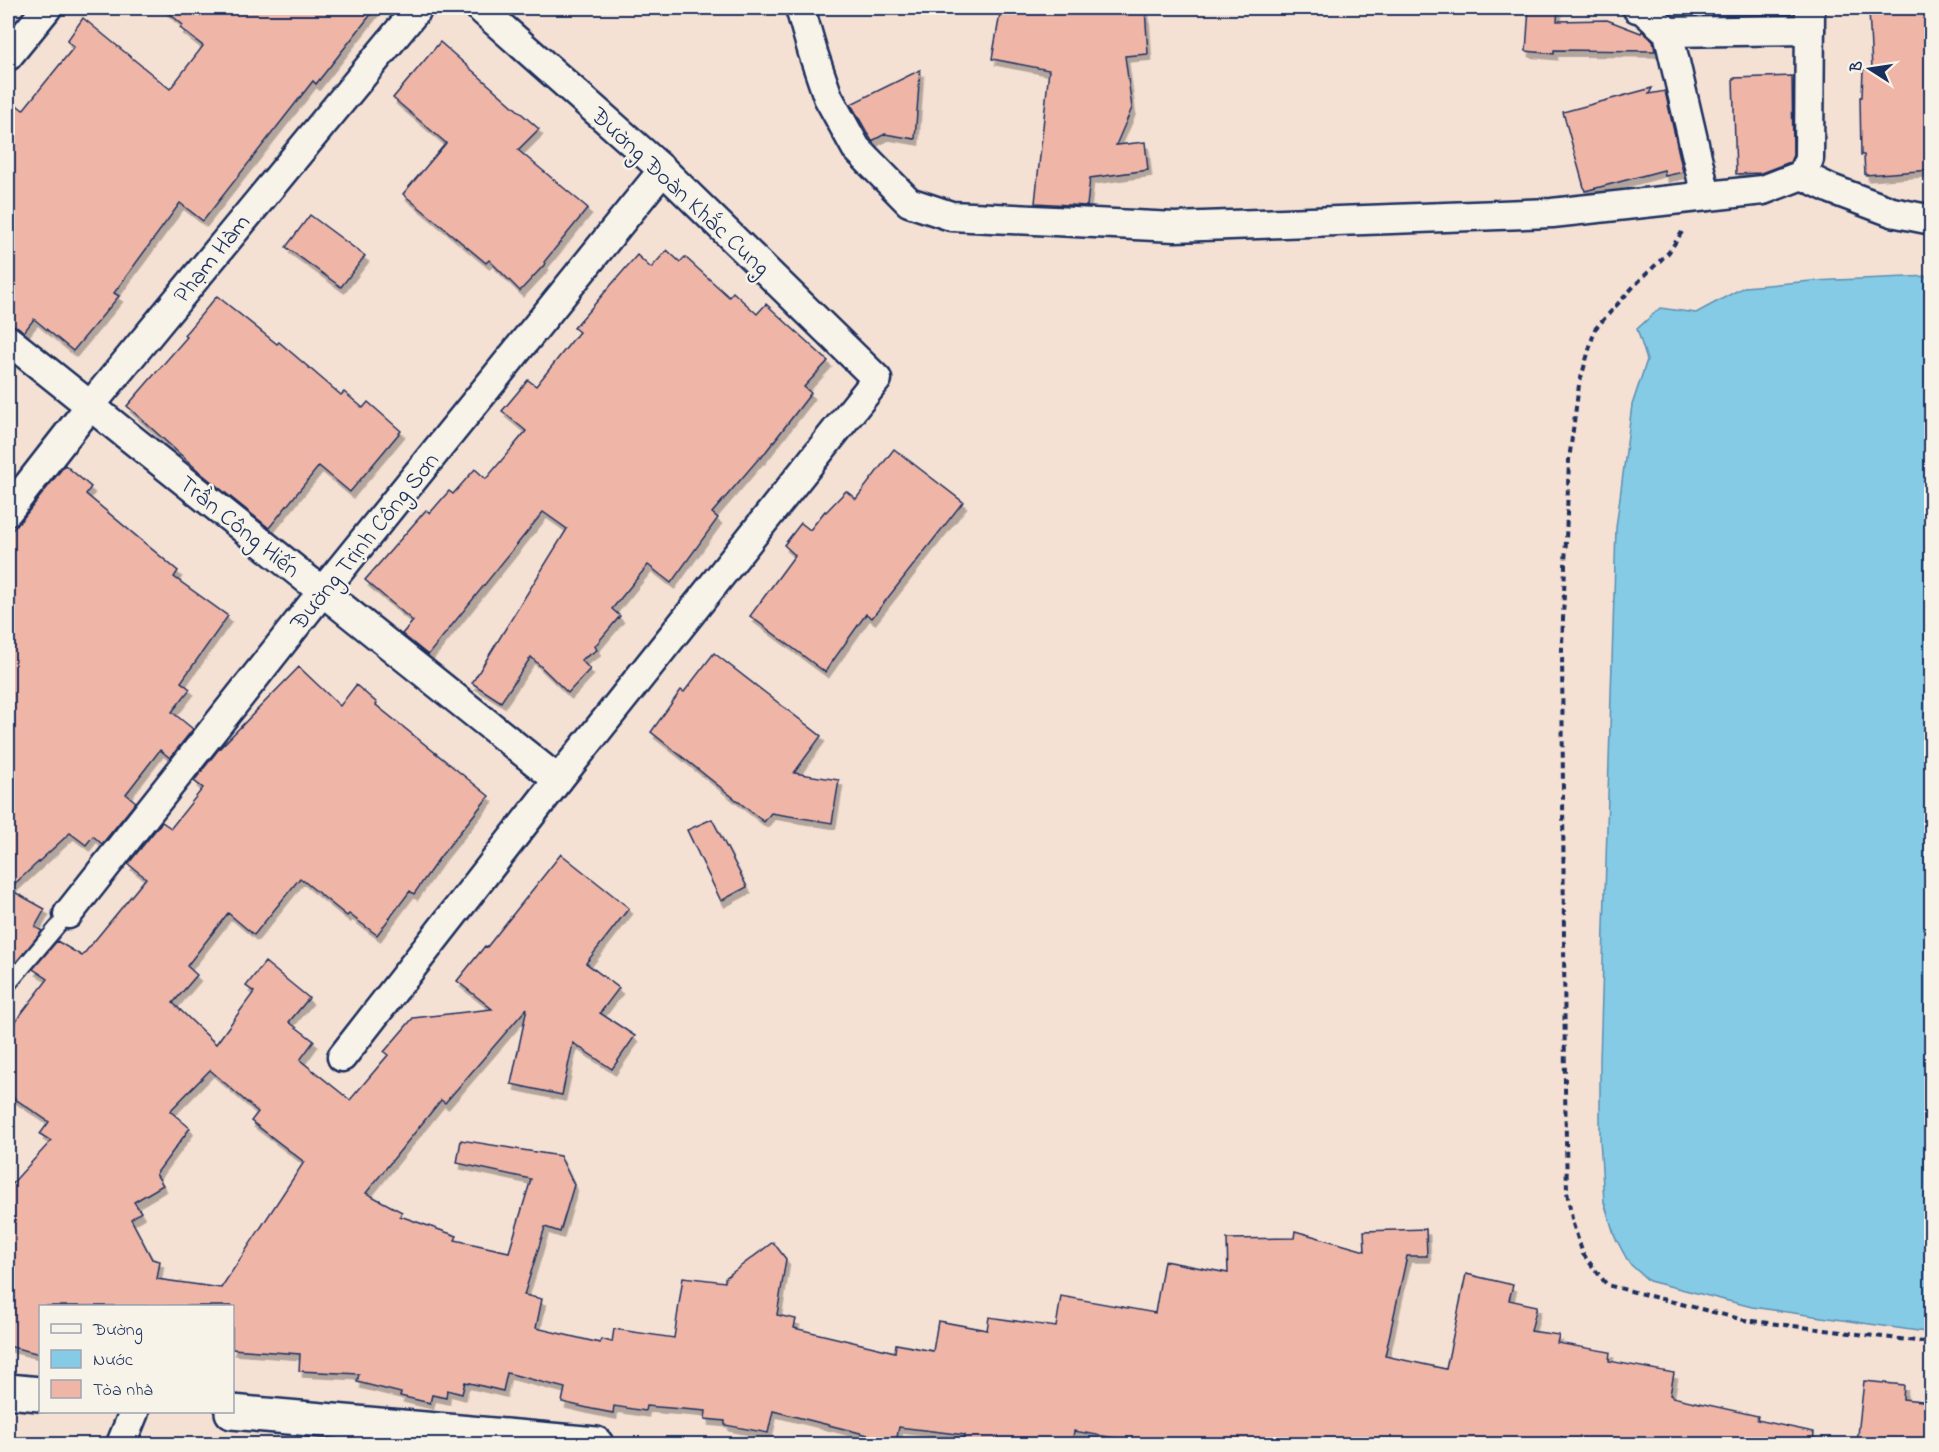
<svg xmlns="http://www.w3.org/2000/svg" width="1939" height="1452" viewBox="0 0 1939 1452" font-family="'Indie Flower',sans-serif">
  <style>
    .water { fill: #85cbe6; stroke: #5b8db0; stroke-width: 1.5 }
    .building { fill: #efb6a7; stroke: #1b2f5e; stroke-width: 1.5; fill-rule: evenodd; filter: url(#shadow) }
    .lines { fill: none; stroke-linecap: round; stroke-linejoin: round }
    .service-casing { stroke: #1b2f5e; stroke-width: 18 }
    .minor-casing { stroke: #1b2f5e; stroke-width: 33 }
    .primary-casing { stroke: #1b2f5e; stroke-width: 38 }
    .path { stroke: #1b2f5e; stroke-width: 4; stroke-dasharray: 6 4.5; stroke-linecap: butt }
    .service { stroke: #f7f3e8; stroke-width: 14 }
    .minor { stroke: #f7f3e8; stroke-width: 28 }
    .primary { stroke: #f7f3e8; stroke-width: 33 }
    .labels { text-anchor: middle; stroke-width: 5; stroke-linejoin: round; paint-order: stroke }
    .street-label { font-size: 24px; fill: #1b2f5e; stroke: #f7f3e8 }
  </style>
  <defs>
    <filter id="shadow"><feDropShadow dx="3.5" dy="6" stdDeviation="0" flood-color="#0004"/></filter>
  </defs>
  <rect width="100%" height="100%" fill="#f5e1d4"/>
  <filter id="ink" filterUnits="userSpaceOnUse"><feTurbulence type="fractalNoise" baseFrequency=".0167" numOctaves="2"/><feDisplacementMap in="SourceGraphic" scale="12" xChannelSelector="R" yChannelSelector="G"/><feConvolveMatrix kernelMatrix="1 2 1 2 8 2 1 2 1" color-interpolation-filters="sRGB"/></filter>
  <g filter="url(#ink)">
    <polygon class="water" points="1931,276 1932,1331 1925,1332 1752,1307 1649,1281 1629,1263 1615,1237 1604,1202 1600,1139 1600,1061 1616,528 1632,405 1647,360 1637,329 1660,308 1696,313 1744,287 1812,281"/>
    <g class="building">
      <polygon points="163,8 376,8 316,84 313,81 203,221 180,203 114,293 119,296 73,351 34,319 24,332 18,327 8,324 8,98 23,110 74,47 67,41 83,18 170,89 203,46 180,28 183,25"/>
      <polygon points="1001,8 1145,8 1148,54 1125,56 1132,108 1116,145 1145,142 1148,170 1090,178 1087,206 1035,203 1049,70 992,59"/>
      <polygon points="1529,8 1558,8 1557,21 1607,20 1641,33 1642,31 1653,41 1655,51 1554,50 1554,54 1526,51"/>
      <polygon points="1932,8 1932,170 1865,175 1864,155 1861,155 1860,97 1862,97 1863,69 1872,69 1869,10"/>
      <polygon points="440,42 539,129 518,150 588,208 544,262 545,264 520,291 489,260 486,263 403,194 446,143 393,98"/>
      <polygon points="920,70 915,139 885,134 872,141 851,104"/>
      <polygon points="1792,76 1793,155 1790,162 1761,173 1736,174 1733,78"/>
      <polygon points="1652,88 1649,94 1665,91 1683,172 1665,176 1664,170 1585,191 1563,112"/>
      <polygon points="310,215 365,256 341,287 286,247"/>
      <polygon points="667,250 680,262 685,257 729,297 733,292 757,314 766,304 828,361 804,387 811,393 761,458 760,457 712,513 718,518 671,583 648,565 612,609 620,616 595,646 597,650 581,660 590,669 568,693 531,657 501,702 472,683 567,529 543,512 428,655 402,634 413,621 365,580 426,510 430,513 449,491 453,494 475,469 486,479 526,431 502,411 528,380 536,386 579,332 574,328 637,255 651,268"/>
      <polygon points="217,296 277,344 279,342 341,395 344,392 363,408 368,402 401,431 350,492 319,466 269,528 202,474 127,406 187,337 184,335"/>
      <polygon points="894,449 963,502 872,618 866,614 825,672 750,616 795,555 784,545 801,523 810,530 825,511 826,512 846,491 856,499"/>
      <polygon points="65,465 91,487 86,494 178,571 174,577 228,616 181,682 190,689 172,712 193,729 170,758 160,750 126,794 136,802 102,844 93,836 86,845 70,833 9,889 45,909 35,927 42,931 8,972 8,534 21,521"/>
      <polygon points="714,653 821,736 794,773 839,780 832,823 771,813 764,822 651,732 681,690 684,692"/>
      <path d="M299,667l41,39 16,-21 21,18 -1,2 113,91 -49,61 -26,37 -4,-3 -33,44 -28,-21 -2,2 -47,-38 -46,57 -26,-22 -41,53 10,9 -24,28 43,41 38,-52 -8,-6 19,-24 44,36 -20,24 25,19 -14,19 50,40 38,-45 -4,-3 29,-34 79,-9 -35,-28 28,-35 2,1 74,-93 68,54 -43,55 33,25 -19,25 35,23 -23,33 -39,-26 -11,52 -51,-11 16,-76 -82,95 -4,-3 -75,93 36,19 -2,4 57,20 -2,4 54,12 22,-73 -74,-16 4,-23 99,16 14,29 -14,47 -15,-5 -21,68 18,4 -6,29 64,15 1,-4 11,3 2,-13 60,9 9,-61 42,5v-4l48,-36 13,17 -9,56 19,4 -2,9 101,24 1,-8 37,7 5,-30 49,9 2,-13 67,10 5,-31 94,17 9,-52 64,12 -1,-34 67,-1 1,-7 70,20 -1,-20 62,-2 1,27h-20l-22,100 61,13 20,-95 47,11 -4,15 28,6 -6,25 28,4 -2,8 53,9 -1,9 65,12 -4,22 2,1v1l86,19 -1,4 57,12 -1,12h-220l-32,-7 -1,7h-428l1,-3 -59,-10 -2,13h-91l-17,-2 1,-7 -66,-8 -3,15 -123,-31 -5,22 -43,-8v-4l-20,-2 1,-8 -60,-5 -1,5 -31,-5 -1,7 -21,-4 -30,-7 3,-14 -58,-15 -4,18 -38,-9 -3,12 -15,-4 -1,8 -14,-3 -2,8 -30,-7 1,-3 -44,-11 2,-8 -60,-3 1,-17 -68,-5v-43h-192v48l-32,-8v-158l43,-47 -11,-7 9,-12 -41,-28v-63l40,-52 -15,-10 24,-28 25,15 64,-78 -18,-14 34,-42 9,6 32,-40 -9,-7 24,-31zM210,1070l48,42 -7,9 53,41 -83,126 -64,-9 3,-18 -8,-2 -21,-40 10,-7 -7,-10 29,-17 -7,-11 34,-46 -20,-17z"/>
      <polygon points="712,819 747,887 721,901 687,830"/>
      <polygon points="1864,1381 1904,1385 1903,1399 1932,1402 1932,1444 1857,1444"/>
    </g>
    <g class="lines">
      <g class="service-casing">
        <polyline id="service" points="8,985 68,914"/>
      </g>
      <g class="minor-casing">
        <g id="minor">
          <polyline points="800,8 813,53 828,97 856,148 909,202 951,216 1175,227 1552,213 1763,190 1802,175 1809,159 1810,8"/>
          <polyline points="1637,8 1642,9 1668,32 1706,196"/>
          <polyline points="1668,32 1810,30"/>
          <polyline points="8,56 47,8"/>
          <polyline points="1802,175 1831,189 1892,212 1932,220"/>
          <polyline points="8,340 558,780"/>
          <polyline points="8,511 90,406 418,8"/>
          <polyline points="68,914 322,592 663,170"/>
          <polyline points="342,1057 558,780 877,379 663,170 480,8"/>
          <polyline points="121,1444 134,1412"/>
        </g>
      </g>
      <g class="primary-casing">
        <g id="primary">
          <polyline points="8,1391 40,1394"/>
          <polyline points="232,1412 596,1444"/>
        </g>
      </g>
      <polyline class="path" points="1682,232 1669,252 1635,285 1595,329 1579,385 1569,460 1562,646 1565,1088 1567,1192 1573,1224 1583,1254 1607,1285 1744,1320 1932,1343"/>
      <use href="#service" class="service"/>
      <use href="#minor" class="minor"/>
      <use href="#primary" class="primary"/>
    </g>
  </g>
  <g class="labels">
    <g class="street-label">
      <text transform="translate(681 191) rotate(43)" y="8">Đường Đoàn Khắc Cung</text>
      <text transform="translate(211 258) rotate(-51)" y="8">Phạm Hàm</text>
      <text transform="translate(240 526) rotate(39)" y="8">Trần Công Hiến</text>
      <text transform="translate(364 541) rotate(-51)" y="8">Đường Trịnh Công Sơn</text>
    </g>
  </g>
  <rect width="1939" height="1452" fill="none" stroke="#f7f3e8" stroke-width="30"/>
  <rect x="15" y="15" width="1909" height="1422" fill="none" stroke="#1b2f5e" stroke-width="2" filter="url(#ink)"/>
  <rect x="39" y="1305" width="195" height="108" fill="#f7f3e8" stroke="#9fa5b1" stroke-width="1.5"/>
  <rect x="51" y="1324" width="30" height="9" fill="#f7f3e8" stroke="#9fa5b1" stroke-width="1.5"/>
  <text x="93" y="1335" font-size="18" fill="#1b2f5e">Đường</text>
  <rect x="51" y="1350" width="30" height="18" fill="#85cbe6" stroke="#9fa5b1" stroke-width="1.5"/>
  <text x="93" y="1365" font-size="18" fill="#1b2f5e">Nước</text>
  <rect x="51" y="1380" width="30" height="18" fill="#efb6a7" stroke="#9fa5b1" stroke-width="1.5"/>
  <text x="93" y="1395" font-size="18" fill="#1b2f5e">Tòa nhà</text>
  <g transform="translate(1870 69) rotate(282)" stroke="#f7f3e8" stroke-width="4.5" paint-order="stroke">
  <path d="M0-4.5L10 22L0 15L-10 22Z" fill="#1b2f5e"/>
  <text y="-9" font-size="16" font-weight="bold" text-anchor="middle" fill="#1b2f5e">B</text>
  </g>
</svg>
